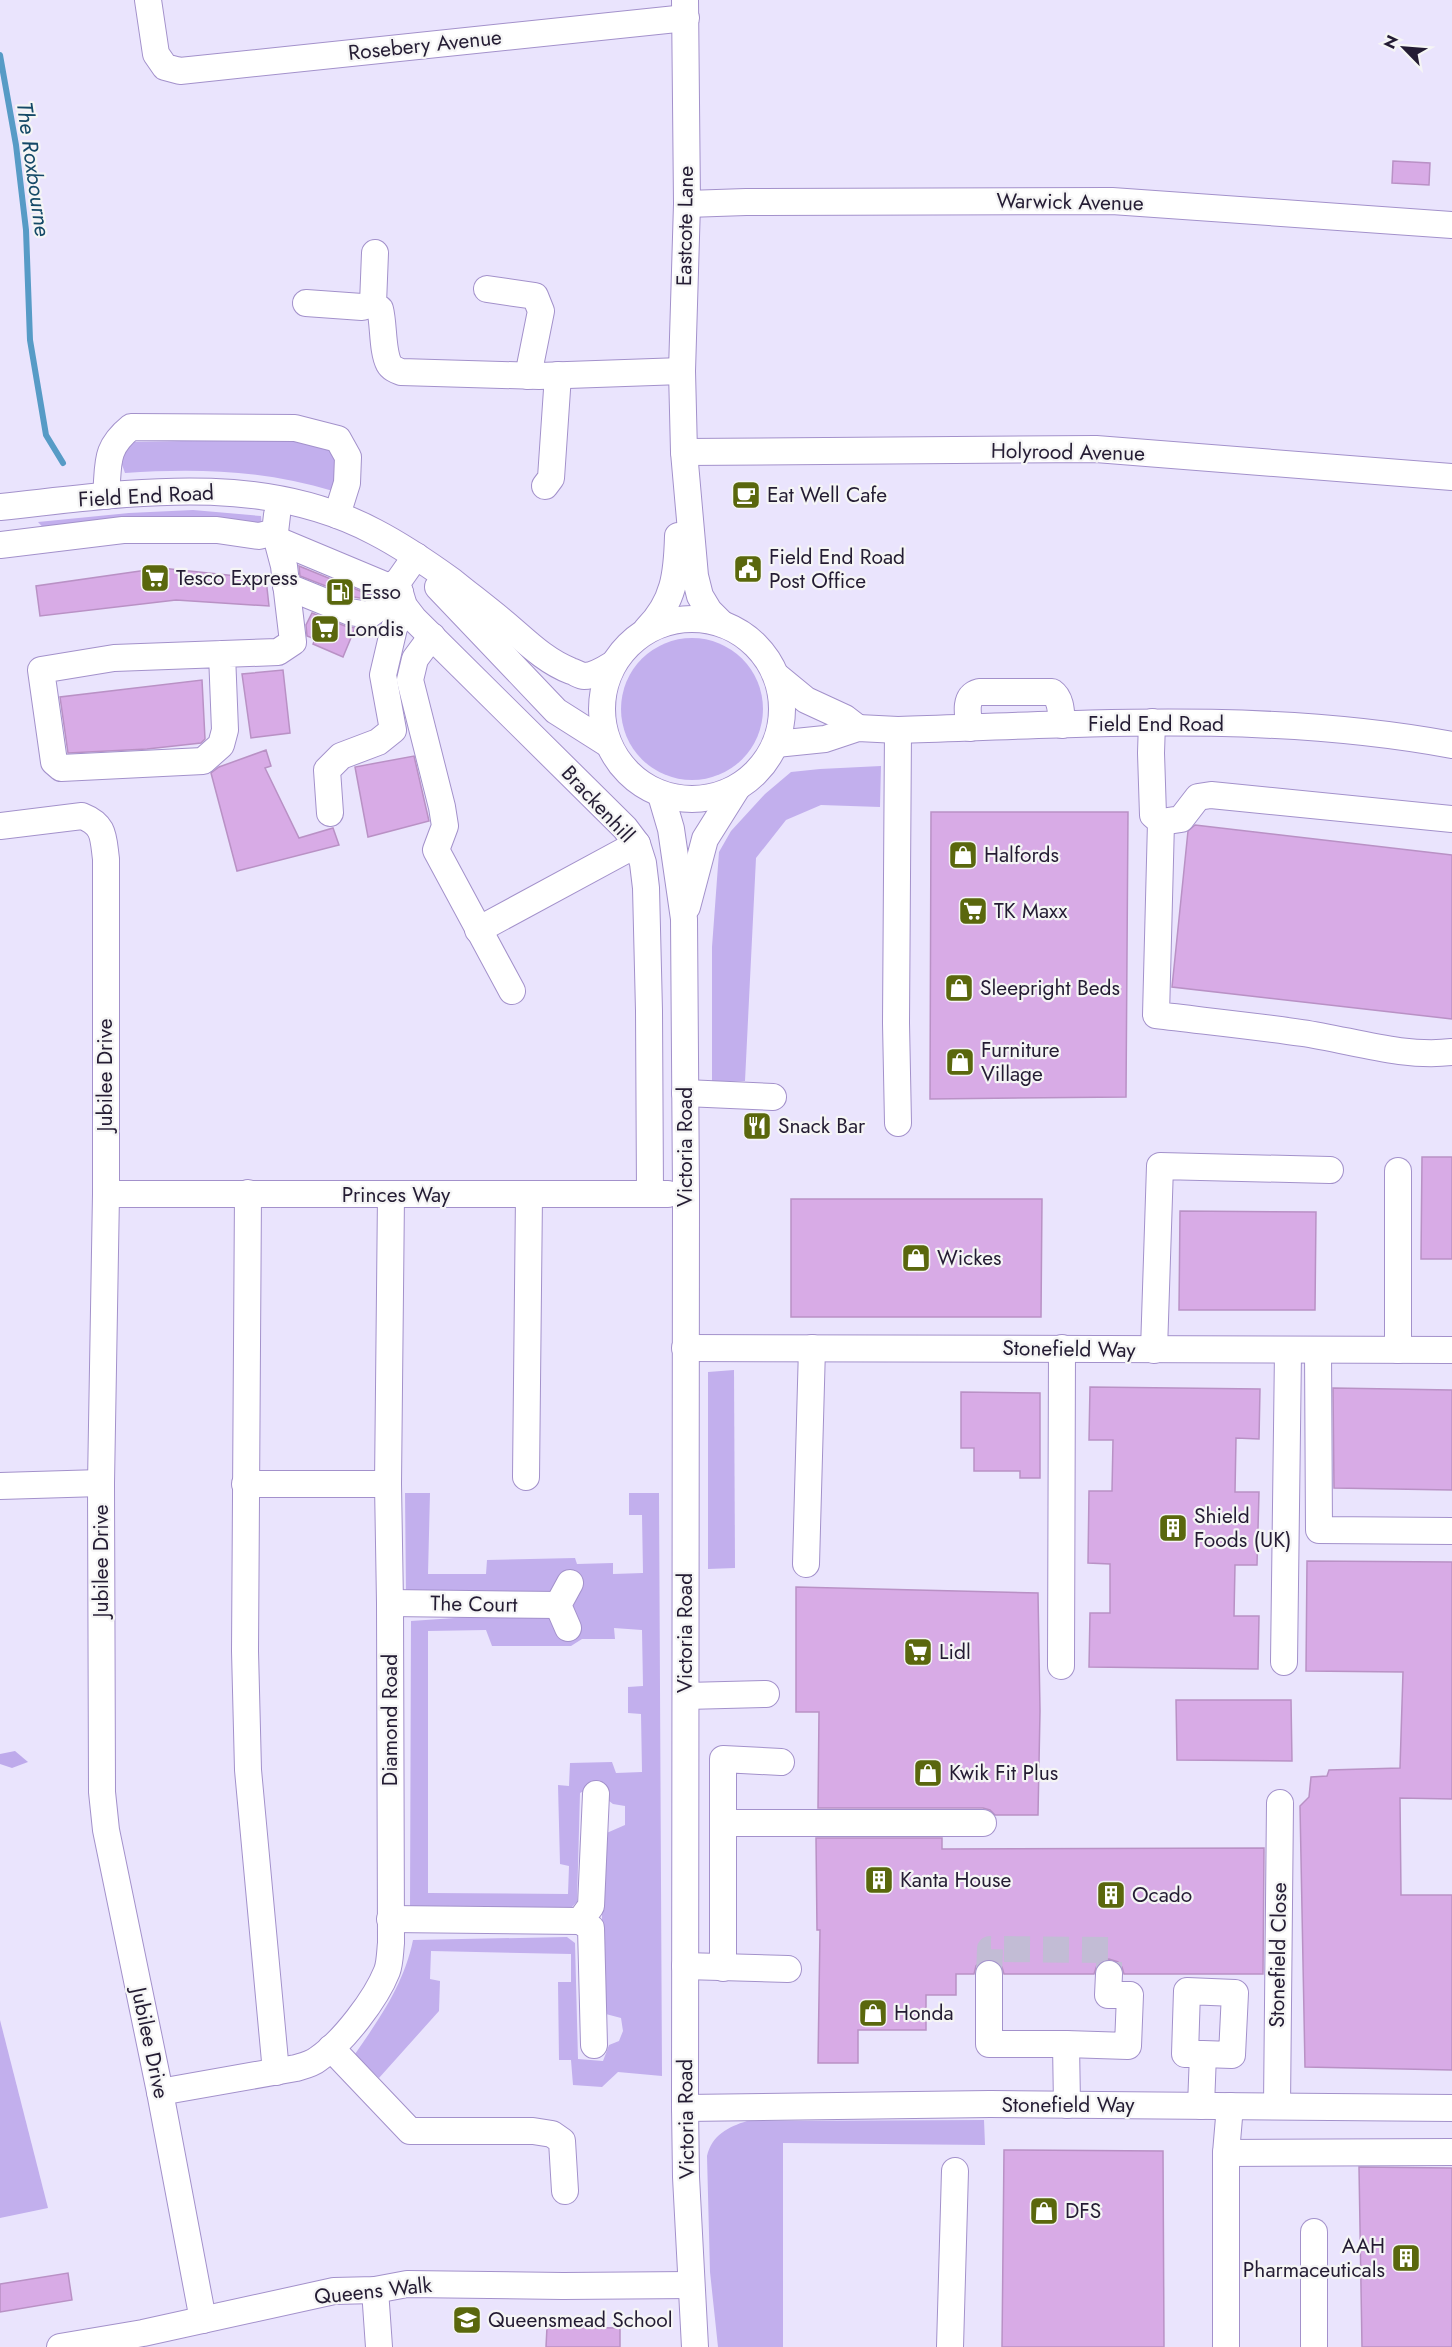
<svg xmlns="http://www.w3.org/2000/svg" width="1452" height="2347" viewBox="0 0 1452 2347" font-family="Jost,sans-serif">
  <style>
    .green { fill: #c2afed; fill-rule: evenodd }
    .forest { fill: #beaaeb }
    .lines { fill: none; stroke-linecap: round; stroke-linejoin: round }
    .stream { stroke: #579bc6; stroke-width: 6 }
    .building { fill: #d8abe6; stroke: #b991c5; stroke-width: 1.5 }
    .minor-tunnel { stroke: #c2bcd5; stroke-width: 26; stroke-dasharray: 26 13; stroke-linecap: butt }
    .minor-casing { stroke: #a391cb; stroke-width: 28 }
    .minor { stroke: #fff; stroke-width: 26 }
    .labels { text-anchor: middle; stroke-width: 4.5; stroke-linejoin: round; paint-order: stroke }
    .street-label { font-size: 21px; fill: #241c33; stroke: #f5f5f5 }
    .poi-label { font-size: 21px; fill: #241c33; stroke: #f5f5f5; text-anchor: start }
    .water-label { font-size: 22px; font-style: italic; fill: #144967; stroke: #f5f5f5 }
  </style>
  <rect width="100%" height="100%" fill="#eae4fd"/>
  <g class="green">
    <path d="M281,439c27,2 40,-2 57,22l-5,30c-69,-21 -137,-23 -208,-18l-5,-14 6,-10 8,-7z"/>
    <polygon points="193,510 261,516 262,528 49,534 38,522 129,513"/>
    <circle cx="692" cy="709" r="71"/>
    <polygon points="881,766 880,807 821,805 786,820 756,858 745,1081 712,1082 712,947 719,852 731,831 765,794 791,772 820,769"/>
    <polygon points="734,1370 735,1568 708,1569 708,1372"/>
    <path d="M405,1493h25l-2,81h58l1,-14 88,-2 2,6 36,-1v11l30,-1 -1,-58h-13v-22h30l3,583 -44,-4 -16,15 -29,-2 -2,-25h-12l-1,-78h13v-28l-140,-3 -1,28 10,2 -1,30 -60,67 -24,-24c25,-36 49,-70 58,-114l154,-3 8,6 3,116 25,2 6,-16 10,-4 4,-10 -2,-13 -19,-5v-178l23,-10v-19l-12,-2 -22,-17 -11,6 -3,109 -8,8h-159l1,-289 73,-5 66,-1 27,8 -4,-18 4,-18 -18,-10 -10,17 -143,-1zM614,1628l28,2 1,56 -15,1v26l13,1 1,58 -26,1 -4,-11 -42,1 -1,23 -11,-1 2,79 9,2 -1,28 -140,-1v-262l58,-1 6,16h79l11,-7h33z"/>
    <polygon points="0,2020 48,2208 0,2218"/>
    <path d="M984,2120l1,25 -202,-2v204h-65l-8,-75 -3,-116c5,-21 21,-29 40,-35z"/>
  </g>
  <polygon class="forest" points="15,1751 28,1762 12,1768 0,1764 0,1754"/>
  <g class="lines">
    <polyline class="stream" points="0,55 16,145 26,230 30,340 46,435 63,463"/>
  </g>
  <g class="building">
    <polygon points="1393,161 1430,163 1429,185 1392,183"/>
    <polygon points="299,566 370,595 365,599 354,597 300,576"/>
    <polygon points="161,568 266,579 269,606 176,600 40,616 36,586"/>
    <polygon points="312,613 345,626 355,628 343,657 313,644 315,639 307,636 306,625"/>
    <polygon points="283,670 290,733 251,738 242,674"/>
    <polygon points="202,680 205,739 201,743 147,749 68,753 60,697"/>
    <polygon points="266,750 271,766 265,768 299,838 333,828 339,845 237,871 211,773 219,767"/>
    <polygon points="414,756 429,821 368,837 355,767"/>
    <polygon points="931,812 1128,812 1126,1097 930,1099"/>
    <polygon points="1195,825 1452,855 1452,1019 1172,987 1188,831"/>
    <polygon points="1422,1157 1452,1157 1452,1259 1421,1259"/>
    <polygon points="791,1199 1042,1199 1041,1317 791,1317"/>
    <polygon points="1180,1211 1316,1212 1315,1310 1179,1310"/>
    <polygon points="1090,1387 1260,1389 1259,1439 1236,1438 1235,1492 1259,1492 1257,1565 1235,1565 1234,1616 1259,1616 1258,1669 1089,1667 1090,1613 1110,1613 1110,1564 1088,1563 1089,1491 1112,1491 1113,1440 1089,1440"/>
    <polygon points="1333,1388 1452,1390 1452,1490 1334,1488"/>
    <polygon points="961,1392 1040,1393 1040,1478 1020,1478 1020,1471 974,1471 974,1448 961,1448"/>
    <polygon points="1307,1561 1452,1562 1452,1799 1400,1798 1401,1895 1452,1895 1452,2070 1305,2067 1300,1806 1309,1797 1311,1777 1327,1776 1329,1770 1400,1768 1403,1672 1306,1671"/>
    <polygon points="796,1587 1038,1593 1040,1711 1038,1815 995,1815 990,1810 983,1808 818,1808 819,1712 796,1712"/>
    <polygon points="1176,1700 1291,1700 1292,1761 1177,1760"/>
    <polygon points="816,1838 942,1838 942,1849 1264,1848 1263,1974 1124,1974 1122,1967 1118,1962 1109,1959 1103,1960 1097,1965 1094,1974 1004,1974 1002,1967 997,1961 988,1959 981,1961 976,1966 974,1974 956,1974 956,1995 926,1995 926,2030 858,2030 858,2063 818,2063 820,1930 817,1930"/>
    <polygon points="1004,2150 1163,2151 1164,2347 1002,2347"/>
    <polygon points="1359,2167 1452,2168 1452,2347 1362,2347"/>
    <polygon points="68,2273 72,2300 0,2312 0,2284"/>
    <polygon points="547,2327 620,2328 620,2347 546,2347"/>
  </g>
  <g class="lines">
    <polyline class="minor-tunnel" points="989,1974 990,1949 1109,1950 1109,1974"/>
    <g class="minor-casing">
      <g id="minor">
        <polyline points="148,0 156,54 165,67 180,71 686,18"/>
        <polyline points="685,0 687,204 682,371 684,452 695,576 700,596 709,611 720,622"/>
        <polyline points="687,204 746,202 1112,201 1452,225"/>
        <path d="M375,253l-2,51 7,5c4,15 2,42 9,55 2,4 7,6 12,8l138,4 143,-5"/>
        <polyline points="487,289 535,296 541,311 528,376"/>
        <polyline points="306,303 362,307 373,304"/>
        <polyline points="684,452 1096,449 1452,477"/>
        <polyline points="545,486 551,478 558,375"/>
        <path d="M106,496c3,-33 -2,-47 25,-69l164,1 43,11 10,18 -1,26 -10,32"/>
        <path d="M0,507c125,-13 258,-37 375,25 27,14 52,31 77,49 16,13 33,26 50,40 22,18 41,39 69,50 4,1 9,5 13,5 10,0 21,-7 29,-12"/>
        <polyline points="277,540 387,586 397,583"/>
        <polyline points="0,545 123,530 217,530 259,536 275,532 277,515"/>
        <polyline points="416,556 397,583 404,606 414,619 625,828 637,844 643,863 646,888 649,1011 650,1193"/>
        <polyline points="286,586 350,612 369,615 400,592"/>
        <polyline points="438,587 556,711 608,744"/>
        <circle cx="692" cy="709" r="90"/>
        <path d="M647,629c27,-27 30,-55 31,-93"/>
        <polyline points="432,636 415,659 410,680 442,807 445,826 436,850 512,991"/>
        <polyline points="222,654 225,730 221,745 203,761 61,768 54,762 41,670 114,658 278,652 293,642 284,566 275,532"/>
        <polyline points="778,677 806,700 845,718 858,728"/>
        <path d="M1152,722l-1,31 2,62 8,7 -5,193c49,6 98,11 146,18 49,7 100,25 150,19"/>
        <path d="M970,728c-2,-12 -7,-32 9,-36h73c10,7 9,22 10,33"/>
        <polyline points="898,730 896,1023 898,1123"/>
        <path d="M776,744l49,-5 33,-11 40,2c185,-6 371,-19 554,15"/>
        <polyline points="661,795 671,829 684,919 686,1194 685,2108 686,2177 695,2347"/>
        <polyline points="330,813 327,770 341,756 378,742 393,730 383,675 394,628 404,606"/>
        <polyline points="1161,822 1181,819 1198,797 1211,795 1452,819"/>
        <path d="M0,826l82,-10c23,9 21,21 24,43v335l-5,289 1,309 4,38 54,262 43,228"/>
        <polyline points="687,907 705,839 737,788"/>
        <polyline points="478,930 637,844"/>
        <polyline points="685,1093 773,1097"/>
        <polyline points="248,1193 245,1651 248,1770 276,2072"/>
        <polyline points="106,1194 668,1194"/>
        <polyline points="685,1348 1452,1350"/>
        <polyline points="1154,1350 1160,1166 1330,1170"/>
        <polyline points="1318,1350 1319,1530 1452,1531"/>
        <polyline points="1398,1350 1398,1171"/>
        <polyline points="526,1477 529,1195"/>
        <polyline points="245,1484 388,1484"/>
        <polyline points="0,1486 101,1483"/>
        <polyline points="806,1564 812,1348"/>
        <polyline points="390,1603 558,1605"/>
        <polyline points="568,1628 558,1605 570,1583"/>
        <polyline points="1284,1662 1288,1351"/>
        <polyline points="1061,1666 1062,1348"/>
        <polyline points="686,1696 766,1694"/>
        <polyline points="723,1823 983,1823"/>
        <polyline points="390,1919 580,1921"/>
        <polyline points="685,1966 788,1969"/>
        <polyline points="723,1968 723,1759 781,1762"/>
        <polyline points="989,1974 989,2044 1066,2044 1067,2105"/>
        <polyline points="1066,2044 1128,2046 1130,1995 1108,1995 1109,1974"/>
        <polyline points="594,2045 591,1928 580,1921 591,1906 596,1794"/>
        <polyline points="331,2048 410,2131 533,2131 552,2134 562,2141 565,2191"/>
        <path d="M160,2092l136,-24c7,-2 16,-4 22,-9 25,-17 58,-60 69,-88 3,-8 3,-19 4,-28l-1,-340 -2,-119 3,-289"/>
        <polyline points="1201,2106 1203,2054 1232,2055 1235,1993 1187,1991 1185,2054 1203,2054"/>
        <polyline points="1277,2106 1280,1803"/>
        <polyline points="685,2108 990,2104 1452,2108"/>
        <polyline points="1226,2153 1452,2152"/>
        <polyline points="375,2290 379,2347"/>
        <polyline points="60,2347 143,2333 334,2291 375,2290 407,2284 563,2286 691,2285"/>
        <polyline points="950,2347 955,2171"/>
        <polyline points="1226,2347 1226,2153 1230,2106"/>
        <polyline points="1314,2347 1314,2232"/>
      </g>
    </g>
    <use href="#minor" class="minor"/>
  </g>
  <defs>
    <g id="cafe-square" transform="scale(1.5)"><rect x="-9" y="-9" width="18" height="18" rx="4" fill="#5a670d" stroke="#f5f5f5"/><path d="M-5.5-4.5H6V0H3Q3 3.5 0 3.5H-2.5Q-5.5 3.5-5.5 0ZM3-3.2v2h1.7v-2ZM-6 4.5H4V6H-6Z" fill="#fff"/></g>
    <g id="civic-square" transform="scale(1.5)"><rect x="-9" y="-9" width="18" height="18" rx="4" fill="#5a670d" stroke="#f5f5f5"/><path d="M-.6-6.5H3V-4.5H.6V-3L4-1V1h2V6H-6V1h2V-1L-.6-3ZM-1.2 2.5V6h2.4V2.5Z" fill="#fff"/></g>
    <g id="supermarket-square" transform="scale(1.5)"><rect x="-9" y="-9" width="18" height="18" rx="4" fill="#5a670d" stroke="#f5f5f5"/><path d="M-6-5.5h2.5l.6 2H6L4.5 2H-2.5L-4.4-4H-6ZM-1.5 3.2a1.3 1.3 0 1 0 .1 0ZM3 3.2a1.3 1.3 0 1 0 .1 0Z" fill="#fff"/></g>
    <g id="fuel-square" transform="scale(1.5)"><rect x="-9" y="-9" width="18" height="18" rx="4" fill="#5a670d" stroke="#f5f5f5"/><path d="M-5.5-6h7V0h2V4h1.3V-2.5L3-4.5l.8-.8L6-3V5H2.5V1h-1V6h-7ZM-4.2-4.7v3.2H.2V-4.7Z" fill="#fff"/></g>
    <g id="shop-square" transform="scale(1.5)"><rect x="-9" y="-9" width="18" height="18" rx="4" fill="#5a670d" stroke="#f5f5f5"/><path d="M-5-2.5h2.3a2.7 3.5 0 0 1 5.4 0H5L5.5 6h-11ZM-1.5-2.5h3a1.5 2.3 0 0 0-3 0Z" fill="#fff"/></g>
    <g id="restaurant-square" transform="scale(1.5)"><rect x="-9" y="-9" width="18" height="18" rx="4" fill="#5a670d" stroke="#f5f5f5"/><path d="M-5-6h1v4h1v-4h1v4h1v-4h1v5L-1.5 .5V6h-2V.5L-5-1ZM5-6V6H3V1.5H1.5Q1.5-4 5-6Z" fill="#fff"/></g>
    <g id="building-square" transform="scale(1.5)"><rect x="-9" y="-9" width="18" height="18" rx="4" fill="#5a670d" stroke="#f5f5f5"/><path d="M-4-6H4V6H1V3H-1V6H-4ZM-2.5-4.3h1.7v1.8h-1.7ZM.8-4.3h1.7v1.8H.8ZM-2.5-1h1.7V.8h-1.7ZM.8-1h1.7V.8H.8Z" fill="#fff"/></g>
    <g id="school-square" transform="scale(1.5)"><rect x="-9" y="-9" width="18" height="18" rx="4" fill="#5a670d" stroke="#f5f5f5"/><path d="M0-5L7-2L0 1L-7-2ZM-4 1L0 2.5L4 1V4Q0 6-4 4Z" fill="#fff"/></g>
  </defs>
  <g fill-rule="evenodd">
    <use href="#cafe-square" x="746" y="495"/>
    <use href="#civic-square" x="748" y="569"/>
    <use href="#supermarket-square" x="155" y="578"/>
    <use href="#fuel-square" x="340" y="592"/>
    <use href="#supermarket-square" x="325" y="629"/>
    <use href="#shop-square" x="963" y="855"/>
    <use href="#supermarket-square" x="973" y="911"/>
    <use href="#shop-square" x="959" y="988"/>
    <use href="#shop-square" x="960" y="1062"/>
    <use href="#restaurant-square" x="757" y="1126"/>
    <use href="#shop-square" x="916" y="1258"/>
    <use href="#building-square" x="1173" y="1528"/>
    <use href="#supermarket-square" x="918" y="1652"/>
    <use href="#shop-square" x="928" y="1773"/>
    <use href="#building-square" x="879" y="1880"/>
    <use href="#building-square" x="1111" y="1895"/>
    <use href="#shop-square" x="873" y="2013"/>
    <use href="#shop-square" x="1044" y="2211"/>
    <use href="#building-square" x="1406" y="2258"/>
    <use href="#school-square" x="467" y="2320"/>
  </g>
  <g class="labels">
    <g class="street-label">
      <text transform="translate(425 45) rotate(-6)" y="7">Rosebery Avenue</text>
      <text transform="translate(1070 202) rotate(1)" y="7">Warwick Avenue</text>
      <text transform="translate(685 226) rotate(-89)" y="7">Eastcote Lane</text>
      <text transform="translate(1068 452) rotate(1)" y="7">Holyrood Avenue</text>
      <text transform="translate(146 496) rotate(-3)" y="7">Field End Road</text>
      <text x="1156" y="731">Field End Road</text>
      <text transform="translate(598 804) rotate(47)" y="7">Brackenhill</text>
      <text transform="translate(105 1075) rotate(-90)" y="7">Jubilee Drive</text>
      <text transform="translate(685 1147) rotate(-90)" y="7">Victoria Road</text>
      <text x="396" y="1202">Princes Way</text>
      <text transform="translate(1069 1349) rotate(1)" y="7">Stonefield Way</text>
      <text transform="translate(101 1561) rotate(-90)" y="7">Jubilee Drive</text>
      <text transform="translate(474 1604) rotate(1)" y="7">The Court</text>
      <text transform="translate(685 1633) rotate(-90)" y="7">Victoria Road</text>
      <text transform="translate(390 1720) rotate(-90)" y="7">Diamond Road</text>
      <text transform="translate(1278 1955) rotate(-89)" y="7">Stonefield Close</text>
      <text transform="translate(150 2043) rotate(78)" y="7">Jubilee Drive</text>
      <text x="1068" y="2112">Stonefield Way</text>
      <text transform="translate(686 2119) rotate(-91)" y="7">Victoria Road</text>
      <text transform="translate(373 2291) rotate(-6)" y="7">Queens Walk</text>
    </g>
    <g class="poi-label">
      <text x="767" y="502">Eat Well Cafe</text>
      <text x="769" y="564">Field End Road<tspan x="769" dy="24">Post Office</tspan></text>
      <text x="176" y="585">Tesco Express</text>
      <text x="361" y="599">Esso</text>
      <text x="346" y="636">Londis</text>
      <text x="984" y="862">Halfords</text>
      <text x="994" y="918">TK Maxx</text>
      <text x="980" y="995">Sleepright Beds</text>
      <text x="981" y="1057">Furniture<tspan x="981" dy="24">Village</tspan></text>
      <text x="778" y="1133">Snack Bar</text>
      <text x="937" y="1265">Wickes</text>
      <text x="1194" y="1523">Shield<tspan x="1194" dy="24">Foods (UK)</tspan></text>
      <text x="939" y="1659">Lidl</text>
      <text x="949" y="1780">Kwik Fit Plus</text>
      <text x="900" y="1887">Kanta House</text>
      <text x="1132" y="1902">Ocado</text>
      <text x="894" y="2020">Honda</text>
      <text x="1065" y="2218">DFS</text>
      <text x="1385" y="2253" text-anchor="end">AAH<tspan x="1385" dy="24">Pharmaceuticals</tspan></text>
      <text x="488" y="2327">Queensmead School</text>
    </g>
    <g class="water-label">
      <text transform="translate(34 169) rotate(82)" y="8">The Roxbourne</text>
    </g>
  </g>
  <g transform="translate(1404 48) rotate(295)" stroke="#f5f5f5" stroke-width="4.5" paint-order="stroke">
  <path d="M0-4.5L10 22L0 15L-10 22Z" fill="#241c33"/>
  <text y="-9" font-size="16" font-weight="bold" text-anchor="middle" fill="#241c33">N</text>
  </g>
</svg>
